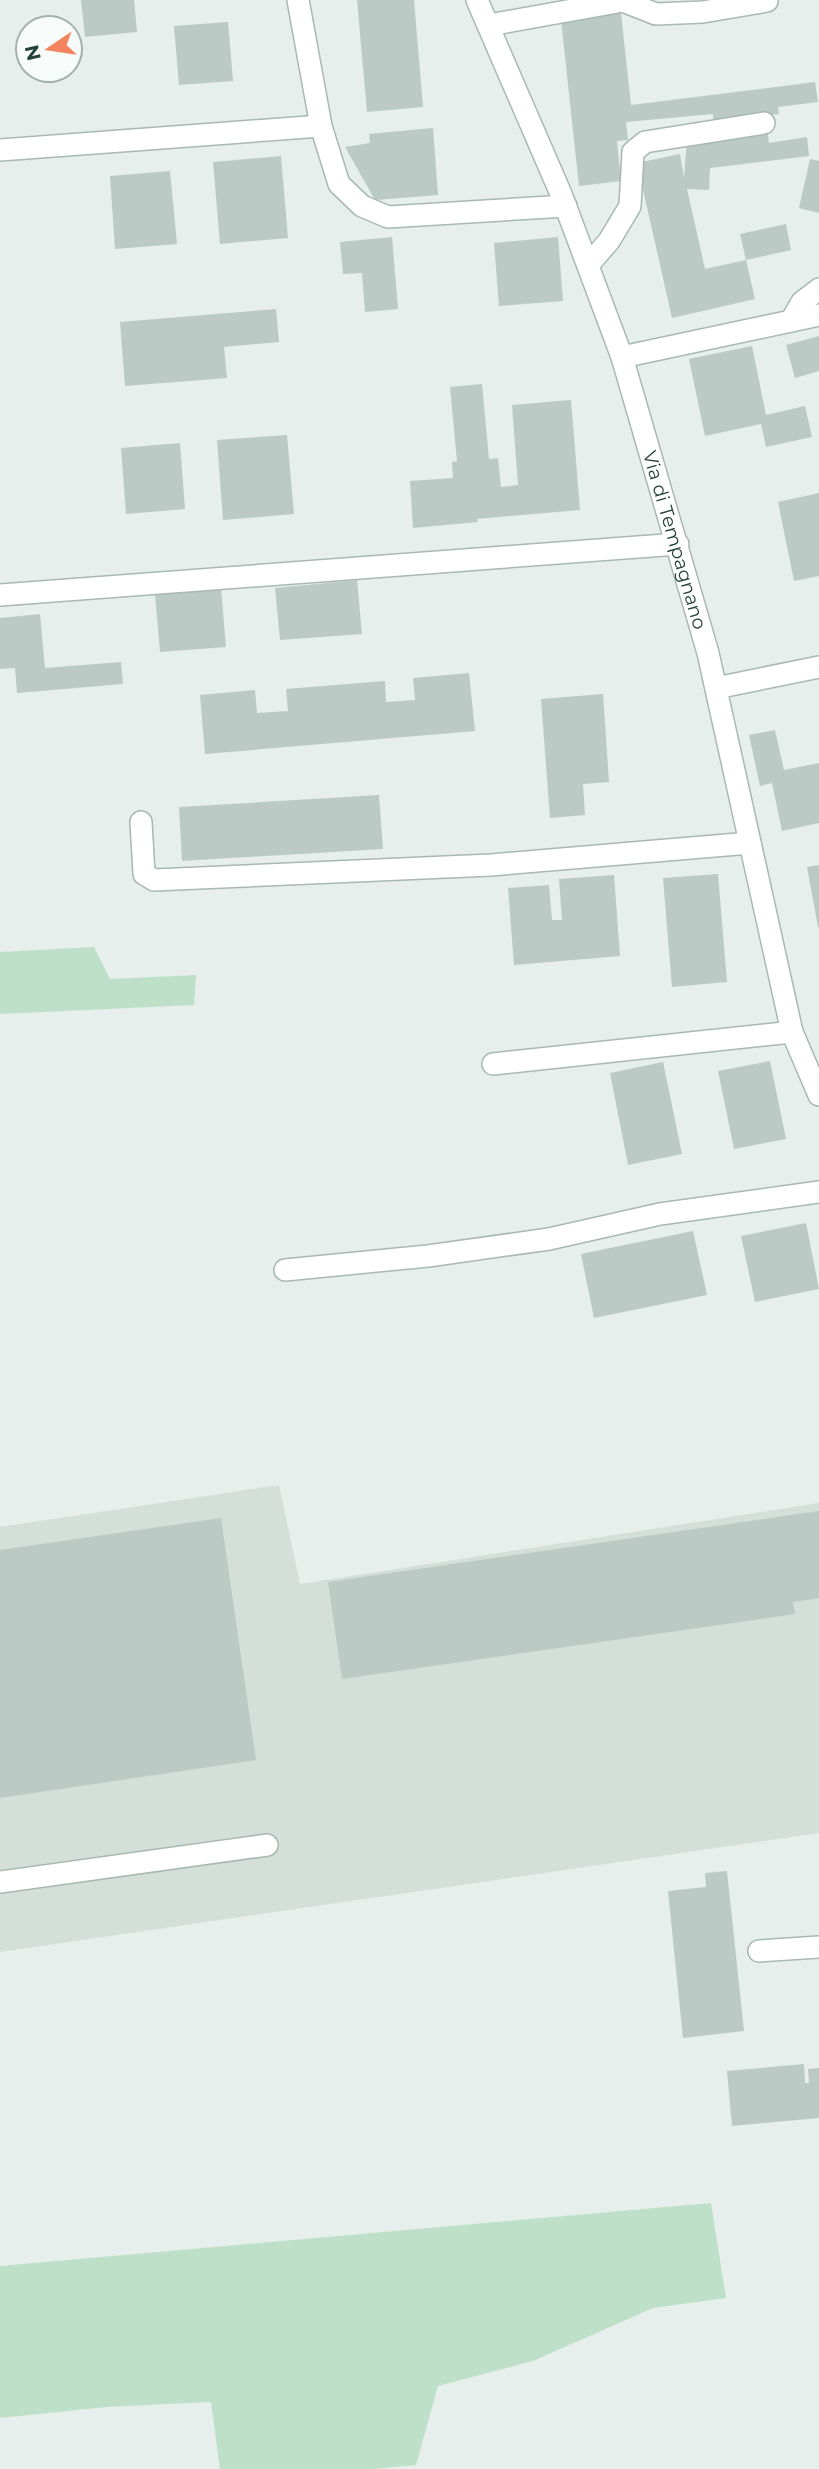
<svg xmlns="http://www.w3.org/2000/svg" width="819" height="2469" viewBox="0 0 819 2469" font-family="Montserrat,sans-serif">
  <style>
    .built { fill: #d4dfda }
    .green { fill: #bfe0c8 }
    .building { fill: #bbcac4 }
    .lines { fill: none; stroke-linecap: round; stroke-linejoin: round }
    .minor-casing { stroke: #a8b8b2; stroke-width: 24 }
    .minor { stroke: #fff; stroke-width: 21 }
    .labels { text-anchor: middle; stroke-width: 5; stroke-linejoin: round; paint-order: stroke }
    .street-label { font-size: 19px; fill: #24423a; stroke: #f7fbf9 }
  </style>
  <rect width="100%" height="100%" fill="#e6efeb"/>
  <polygon class="built" points="279,1485 300,1584 819,1503 819,1833 0,1952 0,1527"/>
  <g class="green">
    <polygon points="94,947 110,979 196,975 194,1005 0,1014 0,952"/>
    <polygon points="711,2203 726,2298 653,2308 533,2361 438,2386 416,2465 374,2469 220,2469 211,2402 106,2407 0,2418 0,2266"/>
  </g>
  <g class="building">
    <polygon points="81,0 134,0 137,32 85,37"/>
    <polygon points="357,0 414,0 423,107 367,112"/>
    <polygon points="621,13 631,105 815,82 818,102 778,107 779,114 713,121 713,114 626,122 628,140 617,141 621,181 579,186 561,20"/>
    <polygon points="228,22 233,81 179,85 174,26"/>
    <polygon points="433,128 438,195 375,200 345,147 370,143 369,134"/>
    <polygon points="767,128 769,143 807,137 809,156 710,168 709,190 687,189 705,269 746,260 740,234 786,224 791,250 746,260 755,299 672,318 637,163 680,154 684,178 687,138"/>
    <polygon points="281,156 288,238 220,244 213,162"/>
    <polygon points="810,159 819,161 819,213 799,208"/>
    <polygon points="170,171 177,244 115,249 110,176"/>
    <polygon points="392,237 398,309 365,312 362,273 343,274 340,242"/>
    <polygon points="558,237 563,301 499,306 494,243"/>
    <polygon points="276,309 279,342 224,347 227,378 125,386 120,322"/>
    <polygon points="819,336 819,371 795,378 786,345"/>
    <polygon points="752,346 766,415 805,406 812,437 766,447 761,424 705,436 689,359"/>
    <polygon points="482,384 489,459 498,458 501,487 518,485 512,405 571,400 580,510 477,519 478,522 413,528 410,481 453,478 452,462 457,461 450,387"/>
    <polygon points="287,435 294,514 223,520 217,440"/>
    <polygon points="180,443 185,509 126,514 121,448"/>
    <polygon points="819,493 819,576 794,581 778,502"/>
    <polygon points="357,580 362,634 280,640 275,588"/>
    <polygon points="221,588 226,647 160,652 155,594"/>
    <polygon points="40,614 45,668 121,662 123,684 17,693 15,668 0,669 0,618"/>
    <polygon points="469,673 475,731 205,754 200,695 255,690 257,713 288,711 286,689 385,681 386,702 415,700 413,678"/>
    <polygon points="603,694 609,782 583,784 585,815 550,818 541,699"/>
    <polygon points="775,730 784,770 819,763 819,823 782,831 772,783 760,786 749,735"/>
    <polygon points="379,795 383,849 182,861 179,807"/>
    <polygon points="819,865 819,927 818,927 807,867"/>
    <polygon points="718,874 727,982 672,987 663,878"/>
    <polygon points="614,875 620,956 514,965 508,888 549,885 552,920 562,920 559,879"/>
    <polygon points="770,1061 786,1139 734,1149 718,1071"/>
    <polygon points="663,1062 682,1154 628,1165 610,1073"/>
    <polygon points="806,1223 819,1289 755,1302 741,1236"/>
    <polygon points="693,1231 707,1295 594,1318 581,1254"/>
    <polygon points="819,1511 819,1598 793,1602 795,1614 342,1679 328,1582"/>
    <polygon points="221,1518 256,1760 0,1798 0,1550"/>
    <polygon points="727,1871 744,2031 683,2038 668,1891 706,1887 705,1873"/>
    <polygon points="804,2064 805,2083 809,2083 808,2069 819,2068 819,2118 732,2126 727,2071"/>
  </g>
  <g class="lines">
    <g class="minor-casing">
      <g id="minor">
        <polyline points="298,0 321,126 339,184 362,206 388,217 566,206"/>
        <path id="s1" d="M477,0l84,194 61,163 86,296 84,379 27,63"/>
        <polyline points="489,25 623,1 656,14 703,12 767,1"/>
        <polyline points="0,150 321,126"/>
        <polyline points="589,264 609,241 630,206 633,152 645,142 764,123"/>
        <polyline points="791,321 802,302 819,289"/>
        <polyline points="622,357 819,315"/>
        <polyline points="0,595 678,544"/>
        <polyline points="716,688 819,667"/>
        <polyline points="141,822 144,874 154,880 491,865 750,843"/>
        <polyline points="493,1064 792,1032"/>
        <polyline points="285,1270 428,1256 549,1239 660,1214 819,1192"/>
        <polyline points="0,1882 267,1845"/>
        <polyline points="759,1951 819,1947"/>
      </g>
    </g>
    <use href="#minor" class="minor"/>
  </g>
  <g class="labels">
    <g class="street-label">
      <text dy="7" stroke="none"><textPath href="#s1" startOffset="576">Via di Tempagnano</textPath></text>
    </g>
  </g>
  <g transform="translate(49 49) rotate(257)"><circle r="33" fill="#f7fbf9" stroke="#a3b1ad" stroke-width="2"/>
  <path d="M0-5L12 26L0 18L-12 26Z" fill="#f4845f"/>
  <text y="-10" font-size="19" font-weight="bold" text-anchor="middle" fill="#24423a">N</text>
  </g>
</svg>
